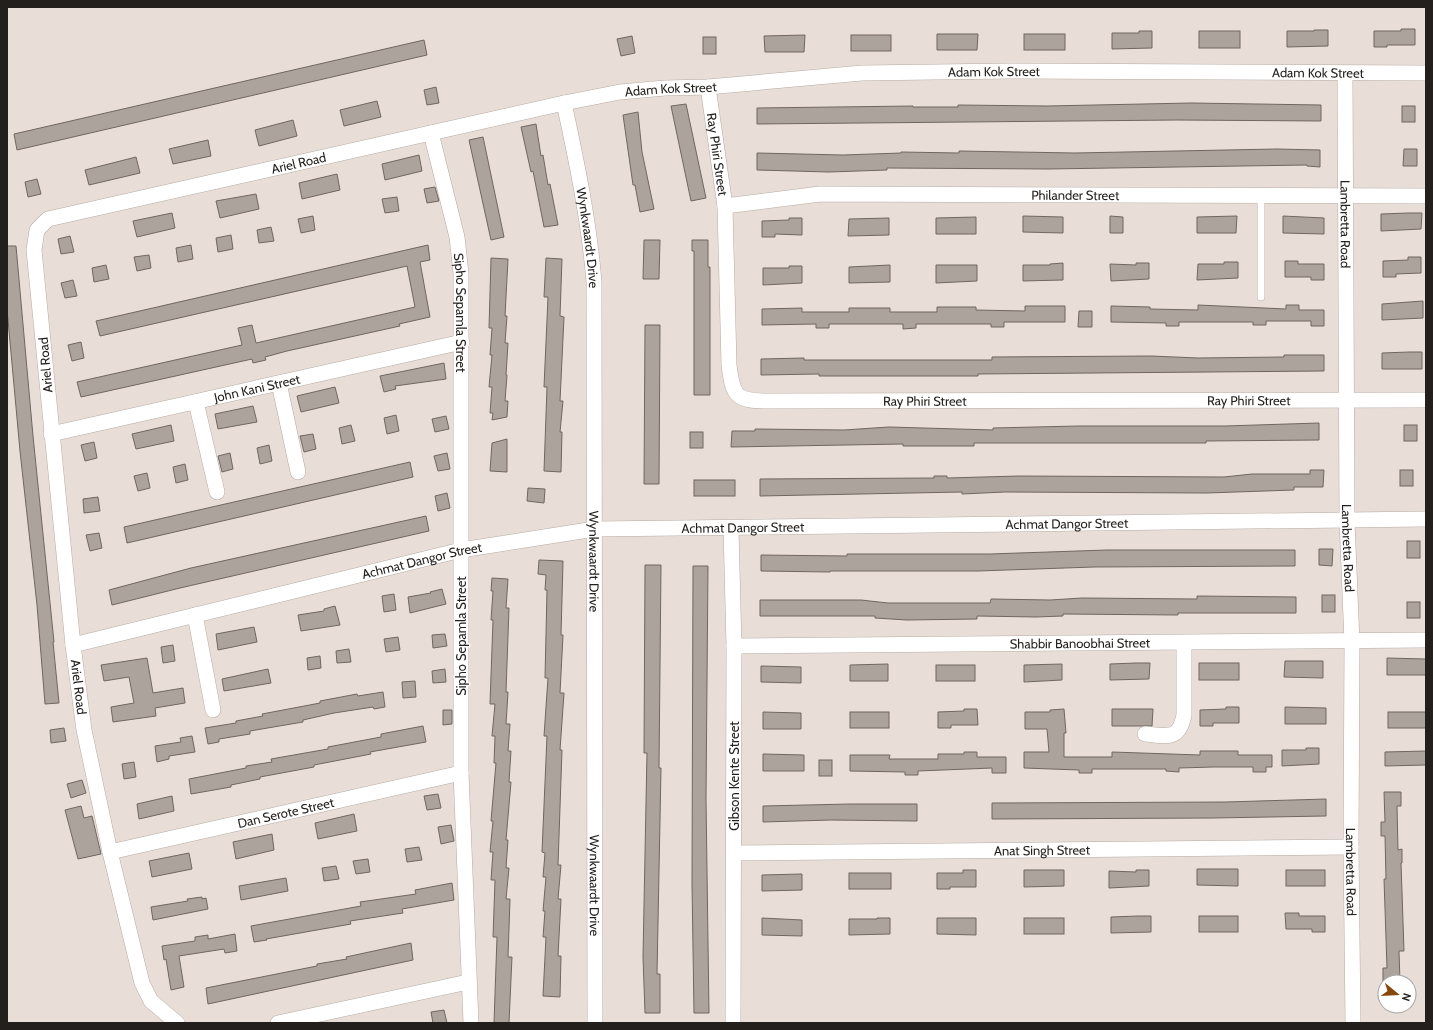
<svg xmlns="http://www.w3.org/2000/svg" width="1433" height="1030" viewBox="0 0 1433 1030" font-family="Cabin,sans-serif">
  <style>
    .building { fill: #ada39d; stroke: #706761 }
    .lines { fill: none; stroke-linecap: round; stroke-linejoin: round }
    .service-casing { stroke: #b5aba4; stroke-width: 8 }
    .minor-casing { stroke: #b5aba4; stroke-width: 16 }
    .service { stroke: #fff; stroke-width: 7 }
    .minor { stroke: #fff; stroke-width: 15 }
    .labels { text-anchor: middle; stroke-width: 3; stroke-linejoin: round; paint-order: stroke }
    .street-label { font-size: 13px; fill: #231f1c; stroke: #fff }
  </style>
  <rect width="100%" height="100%" fill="#e8ded7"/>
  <g class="building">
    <polygon points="1401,29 1415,29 1415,45 1387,45 1387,47 1374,47 1374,31 1401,31"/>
    <polygon points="1314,30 1328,30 1328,46 1287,47 1287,31 1314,31"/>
    <polygon points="1139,31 1152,31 1152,48 1112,49 1112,33 1139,33"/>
    <rect x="1199" y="31" width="41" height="17"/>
    <polygon points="937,34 978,34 977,50 937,50"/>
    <rect x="1024" y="34" width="41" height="16"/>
    <polygon points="805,35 804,52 765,52 764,36"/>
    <rect x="851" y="35" width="40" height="16"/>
    <polygon points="632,36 635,53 621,56 617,39"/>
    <rect x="703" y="37" width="13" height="17"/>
    <polygon points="424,40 427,55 17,150 14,134"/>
    <polygon points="436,87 439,103 427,105 424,90"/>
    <polygon points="377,101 381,117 344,126 340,110"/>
    <polygon points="1191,103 1321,105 1321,121 1177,120 757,124 757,108 913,106 913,107 958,107 958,105 1047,106"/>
    <polygon points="686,104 706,198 691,201 671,106"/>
    <rect x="1402" y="106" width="13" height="16"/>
    <polygon points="638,112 642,152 654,209 640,212 635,185 633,185 623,115"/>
    <polygon points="293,120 297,136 259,146 255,130"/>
    <polygon points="536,124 541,156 543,155 548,185 550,184 558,225 544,227 533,171 531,172 521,127"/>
    <polygon points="483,137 504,237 491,240 469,140"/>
    <polygon points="208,140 211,156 173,164 169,149"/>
    <polygon points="1277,149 1320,150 1320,167 1307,166 1307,165 1048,169 887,168 887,170 829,172 757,170 757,153 843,155 901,153 901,152 959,153 959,151 1075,153"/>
    <polygon points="1404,149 1417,149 1417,166 1403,166"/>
    <polygon points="419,155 422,171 385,180 382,164"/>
    <polygon points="136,157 140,173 89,185 85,170"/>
    <polygon points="337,174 340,190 302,199 299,183"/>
    <polygon points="37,179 41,194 28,197 25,182"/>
    <polygon points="435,187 439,201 427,203 424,189"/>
    <polygon points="256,194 259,209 220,218 216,201"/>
    <polygon points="397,197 399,211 385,213 382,199"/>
    <polygon points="172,213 175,228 137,237 133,221"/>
    <polygon points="1408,213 1422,213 1421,229 1381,231 1381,214"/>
    <polygon points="313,216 315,230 301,233 298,219"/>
    <polygon points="1023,216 1063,217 1063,233 1023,232"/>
    <polygon points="1110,216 1123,217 1123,233 1110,233"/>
    <polygon points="1237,216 1236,233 1197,233 1197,217"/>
    <polygon points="1283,216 1324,218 1324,234 1283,233"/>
    <polygon points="976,217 976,234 936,234 936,218"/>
    <polygon points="789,218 802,218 802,235 775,234 775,237 762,237 762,221 789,220"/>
    <polygon points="889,218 889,235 848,236 849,219"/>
    <polygon points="271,227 274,241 259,243 257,230"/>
    <polygon points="231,235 233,249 218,252 216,238"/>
    <polygon points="70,236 74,252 61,254 58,239"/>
    <polygon points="644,240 660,240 659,279 643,279"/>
    <polygon points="692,240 708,240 708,267 710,267 710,395 694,395 694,251 692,251"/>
    <polygon points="191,245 193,259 178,262 176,248"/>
    <polygon points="428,245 430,260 420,262 430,317 399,324 400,326 287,351 265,357 266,360 253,363 252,359 81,397 77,382 242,345 238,328 252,325 256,343 415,307 407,266 100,336 96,321"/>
    <polygon points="7,246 16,246 33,436 54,642 53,642 59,703 45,704 37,605 20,451 7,309"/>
    <polygon points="149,255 151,268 137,271 134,257"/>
    <polygon points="1408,257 1421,257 1421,273 1396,274 1396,277 1383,277 1383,261 1408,260"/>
    <polygon points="491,258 508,259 505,316 507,316 505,343 508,343 506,375 507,375 505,401 508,401 507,417 492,420 493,413 490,413 492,387 489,387 492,355 490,355 492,328 489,328"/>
    <polygon points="546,258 562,259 560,316 564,317 560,401 563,401 560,432 562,432 561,472 544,471 547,387 544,387 548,297 544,297"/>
    <polygon points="1285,261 1298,261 1298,264 1324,264 1324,280 1311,280 1311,277 1285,277"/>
    <polygon points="1224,262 1238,262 1238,278 1197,280 1198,264 1224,264"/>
    <polygon points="1063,263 1063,280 1023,281 1023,265 1050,265 1050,264"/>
    <polygon points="1136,263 1149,263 1149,279 1111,281 1110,264 1136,265"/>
    <polygon points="106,265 109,279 94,282 92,268"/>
    <polygon points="890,265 890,282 849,283 849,267"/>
    <polygon points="936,265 977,265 977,281 936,283"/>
    <polygon points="789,266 802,266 802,283 763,285 763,268 789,268"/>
    <polygon points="73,280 77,296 65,298 61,283"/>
    <polygon points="1423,301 1423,318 1382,320 1382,304"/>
    <polygon points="1198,305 1286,309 1286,305 1299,305 1299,310 1324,310 1324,326 1311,326 1311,321 1266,321 1266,325 1253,325 1253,322 1179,322 1179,326 1166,326 1166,323 1111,322 1111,306 1150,307 1150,309 1198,310"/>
    <polygon points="1025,306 1065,306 1065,322 1004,322 1004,327 991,327 991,324 916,324 916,328 903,329 903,324 829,324 829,328 816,328 816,324 762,325 762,309 802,308 802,312 849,312 849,308 890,308 890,312 937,312 937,307 976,307 976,310 1025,311"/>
    <polygon points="1079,311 1092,311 1092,327 1078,327"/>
    <polygon points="645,325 660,325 659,484 644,484"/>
    <polygon points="81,342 84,358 72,361 68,345"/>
    <polygon points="1409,352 1422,352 1422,369 1382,369 1382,353"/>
    <polygon points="1284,355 1324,355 1324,371 978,374 978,376 819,376 819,374 761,375 761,359 804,358 804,360 992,360 992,357 1151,356 1198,358 1284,357"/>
    <polygon points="444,363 446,379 395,386 396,389 384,392 380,376"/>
    <polygon points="335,387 339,403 301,412 297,396"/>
    <polygon points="253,406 257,422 218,429 215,414"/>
    <polygon points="396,415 399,431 387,434 384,418"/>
    <polygon points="446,416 449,429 435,432 432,419"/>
    <polygon points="1319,423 1319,440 1206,441 1206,443 974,443 974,446 903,446 903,444 731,447 732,431 755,431 755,429 844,430 889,427 993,430 993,428 1078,426 1225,426"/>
    <polygon points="171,425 174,441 136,449 132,434"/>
    <polygon points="351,425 355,441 342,444 339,428"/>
    <rect x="1404" y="425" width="13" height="16"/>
    <rect x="690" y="432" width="13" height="16"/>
    <polygon points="313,434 316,449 304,452 300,436"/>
    <polygon points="507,439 507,472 490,471 492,443"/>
    <polygon points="94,442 97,458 85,461 81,445"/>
    <polygon points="269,445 272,461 260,464 257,448"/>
    <polygon points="230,453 233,469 222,472 218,456"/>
    <polygon points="447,453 450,469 438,471 434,456"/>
    <polygon points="410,462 413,477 127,543 124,527"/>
    <polygon points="185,464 188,480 176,483 173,467"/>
    <polygon points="1310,470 1324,470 1323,487 1294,487 1294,490 1207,493 1005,492 962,494 962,492 760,496 760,479 934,478 934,476 947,476 947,478 1019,476 1224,477 1252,474 1310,474"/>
    <rect x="1400" y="470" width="13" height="16"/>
    <polygon points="147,473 150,488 138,491 134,476"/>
    <rect x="694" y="480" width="41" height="16"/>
    <polygon points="528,488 545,489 544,503 527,501"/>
    <polygon points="447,493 450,508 438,511 435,496"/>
    <polygon points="98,497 100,511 84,513 83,499"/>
    <polygon points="426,516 429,531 180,588 112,605 109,590 191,568"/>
    <polygon points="99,533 102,548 90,551 86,535"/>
    <rect x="1407" y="541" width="13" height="17"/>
    <polygon points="1319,549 1333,549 1332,566 1319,565"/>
    <polygon points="1107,550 1295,550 1295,566 1094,567 978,571 830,571 830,572 761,571 761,555 847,556 847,554 990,554"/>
    <polygon points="539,560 563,561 561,635 563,635 560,693 564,693 560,750 562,750 558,865 561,865 558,899 561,899 558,956 561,956 560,997 543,996 546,937 543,937 545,911 543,911 546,877 543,877 545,853 542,852 547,736 544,736 548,678 545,678 547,590 545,590 546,575 538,574"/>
    <polygon points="645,565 661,565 659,768 661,768 657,974 660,974 660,1013 645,1013 643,957 647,753 644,753"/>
    <polygon points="693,566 708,566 706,799 709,1013 694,1013 692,884"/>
    <polygon points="492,578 508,579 506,608 509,608 506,692 508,692 506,724 510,724 508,751 511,751 509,782 511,782 506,840 508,840 506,868 509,868 506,899 510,899 508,957 512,957 509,1023 494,1023 497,937 493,937 495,880 491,880 493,852 490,852 493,821 491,821 496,763 494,763 495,736 492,736 495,704 490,704 493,620 491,620 493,591 491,591"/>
    <polygon points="442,589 446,604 410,613 408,597 431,593 430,592"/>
    <polygon points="394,594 396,610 384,612 382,596"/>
    <rect x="1322" y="595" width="13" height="17"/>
    <polygon points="1197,596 1296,597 1296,613 1178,613 1178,615 1063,614 1063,616 1036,617 977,616 977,619 907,620 875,618 875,616 760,616 760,600 861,600 888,603 990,603 991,599 1050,600 1082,598 1197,599"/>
    <rect x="1407" y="602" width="13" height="16"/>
    <polygon points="335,606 340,625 301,631 298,615 324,611 324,609"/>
    <polygon points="254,627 257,642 218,650 216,634"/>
    <polygon points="445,634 447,646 433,648 432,635"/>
    <polygon points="398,637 400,650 386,652 384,639"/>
    <polygon points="173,645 175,661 163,663 161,647"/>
    <polygon points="349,649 351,662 337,663 336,651"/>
    <polygon points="320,656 321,668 308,670 307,658"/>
    <polygon points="147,658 153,693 183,688 185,703 155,708 156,716 113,722 111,707 134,703 129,677 104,681 101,665"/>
    <polygon points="1387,658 1426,659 1426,675 1387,675"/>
    <polygon points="1285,661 1323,661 1323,678 1284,677"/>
    <polygon points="1136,663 1150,663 1149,679 1110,680 1110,664"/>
    <rect x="1199" y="663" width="40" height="17"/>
    <polygon points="888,664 888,681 850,681 850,665"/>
    <polygon points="1062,664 1062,680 1024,682 1024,665"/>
    <rect x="936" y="665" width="39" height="16"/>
    <polygon points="761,666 801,667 801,683 761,682"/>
    <polygon points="268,669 271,683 224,691 222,679"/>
    <polygon points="445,669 446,682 433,683 432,671"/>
    <polygon points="415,681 416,697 403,698 402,682"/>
    <polygon points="383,692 385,707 374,709 373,707 334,713 303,720 303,722 250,731 250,734 219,739 219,742 208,744 205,728 236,723 236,721 263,716 262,714 320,703 320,701 357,694 358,696"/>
    <polygon points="1226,707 1239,707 1239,723 1213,723 1213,726 1200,726 1200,710 1226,709"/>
    <polygon points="1285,707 1326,708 1326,724 1285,724"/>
    <polygon points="964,709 977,709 978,725 951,725 951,728 938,728 938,712 964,711"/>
    <polygon points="1064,709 1066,733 1064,733 1064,757 1112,757 1112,752 1200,755 1200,751 1238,751 1238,755 1272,755 1272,767 1266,767 1266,772 1253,772 1253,767 1213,767 1179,768 1179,772 1166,771 1166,769 1092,769 1092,773 1079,773 1079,770 1024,768 1024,752 1049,752 1047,729 1025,729 1025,712 1050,712 1050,710"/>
    <polygon points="1112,709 1153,709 1152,726 1112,726"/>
    <polygon points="443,710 452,710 452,724 443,725"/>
    <polygon points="763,712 801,713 801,729 763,729"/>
    <rect x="850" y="712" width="39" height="16"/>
    <rect x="1388" y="712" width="38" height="16"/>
    <polygon points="423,726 426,742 370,752 371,754 314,765 314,767 260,777 260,779 231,785 231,787 191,794 189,779 246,768 246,766 272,762 271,759 328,749 328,747 381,737 381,734"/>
    <polygon points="64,728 66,741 51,743 50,730"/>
    <polygon points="192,736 195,752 169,756 169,759 157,762 155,746 181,742 180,738"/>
    <polygon points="1306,748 1319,748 1319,764 1282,766 1282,750 1306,750"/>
    <polygon points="1426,751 1426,765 1385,766 1385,752"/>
    <polygon points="964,752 977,752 977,757 1006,757 1006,773 992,773 992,768 918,771 918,775 905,775 905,772 850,771 850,755 890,755 889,759 938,759 938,754 964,754"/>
    <polygon points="763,754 804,755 804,771 763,771"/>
    <rect x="819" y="760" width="13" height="16"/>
    <polygon points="134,762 136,777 124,779 122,764"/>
    <polygon points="82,780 86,793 71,798 67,784"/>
    <polygon points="1384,792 1401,792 1401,806 1397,806 1398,850 1402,849 1402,863 1401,863 1404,951 1399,951 1400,982 1383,982 1383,968 1387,968 1384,879 1386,879 1385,836 1381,836 1381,822 1385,822"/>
    <polygon points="438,794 441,808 427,810 424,796"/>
    <polygon points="172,796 174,811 139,819 137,804"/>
    <polygon points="1326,799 1326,816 1213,818 992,819 992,803 1226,802"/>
    <polygon points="850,804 917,804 917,821 831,820 763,822 763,806"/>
    <polygon points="81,806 84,818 92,816 101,854 78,859 65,810"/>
    <polygon points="354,814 357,831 318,839 315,823"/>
    <polygon points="451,825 454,841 441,844 438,827"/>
    <polygon points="272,834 274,850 236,859 233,842"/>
    <polygon points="419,847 422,860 407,862 405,849"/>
    <polygon points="189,853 192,869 152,877 149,861"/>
    <polygon points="368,859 370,872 356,874 353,861"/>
    <polygon points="336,866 339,879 324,881 322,868"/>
    <polygon points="1197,869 1238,869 1238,886 1197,885"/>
    <polygon points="963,870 976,870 976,887 950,887 950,889 937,889 937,873 963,873"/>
    <polygon points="1024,870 1064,870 1064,886 1024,887"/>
    <polygon points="1136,870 1149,870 1149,886 1109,888 1109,871 1136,872"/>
    <rect x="1286" y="870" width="39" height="16"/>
    <rect x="849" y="873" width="42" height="16"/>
    <polygon points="802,874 802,890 762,891 762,875"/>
    <polygon points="286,878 288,891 241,900 239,886"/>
    <polygon points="452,883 454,900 402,909 403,913 350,921 351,924 266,939 267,940 254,942 251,926 361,906 360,902 416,894 415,890"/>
    <polygon points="202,897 202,899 206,898 208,909 153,920 151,907 188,901 187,899"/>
    <polygon points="1285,913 1299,913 1299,916 1325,916 1325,932 1312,932 1312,929 1286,929"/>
    <polygon points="1138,916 1151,916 1151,932 1111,933 1111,917"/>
    <rect x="1199" y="916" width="39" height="16"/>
    <polygon points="762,918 802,920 802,936 762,935"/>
    <polygon points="877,918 890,918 890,934 849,935 849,919 877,919"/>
    <polygon points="937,918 976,918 976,935 937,934"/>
    <rect x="1024" y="918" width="40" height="16"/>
    <polygon points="235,934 237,951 225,953 224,949 179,956 184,987 171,990 166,959 164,960 162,946 195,941 195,937 208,935 208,939"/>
    <polygon points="411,943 413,960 208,1004 206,988 317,966 317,964 347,959 346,957"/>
    <polygon points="444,1010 447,1023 433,1023 431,1012"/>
  </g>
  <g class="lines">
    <g class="service-casing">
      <polyline id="service" points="1261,297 1261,196"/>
    </g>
    <g class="minor-casing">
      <g id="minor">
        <path id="s1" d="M1345,74l2,447 5,121 -1,205 2,176"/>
        <path id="s2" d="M708,87l17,119 4,159c4,32 7,36 40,36l657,-1"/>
        <path id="s3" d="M564,103c13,60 25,118 30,179l1,741"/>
        <path id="s4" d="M431,133l26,104 4,37v499l10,250"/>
        <path id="s5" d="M725,206l95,-12 606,2"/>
        <polyline points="279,383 298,472"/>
        <polyline points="196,402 217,492"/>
        <path id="s6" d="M51,434l411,-92"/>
        <polyline points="731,529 734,646 733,1023"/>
        <polyline points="195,615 213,710"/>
        <path id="s7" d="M73,645l388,-95 134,-21 831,-10"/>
        <path id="s8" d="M734,646l692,-6"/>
        <path d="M1145,734c22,2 34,7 39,-19v-72"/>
        <path id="s9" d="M110,852l351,-79"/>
        <path id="s10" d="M734,853l617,-6"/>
        <path id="s11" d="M177,1023l-26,-22 -9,-18 -32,-131 -26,-122 -11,-85 -39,-395 3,-20 11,-11 516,-116 56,-11 45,-4 43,-1 154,-14 147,-2 417,2"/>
        <polyline points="278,1023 468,982"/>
      </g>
    </g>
    <use href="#service" class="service"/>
    <use href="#minor" class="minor"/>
  </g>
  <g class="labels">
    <g class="street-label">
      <text dy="5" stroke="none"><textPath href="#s11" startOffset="1793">Adam Kok Street</textPath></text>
      <text dy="5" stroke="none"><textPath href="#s11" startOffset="2117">Adam Kok Street</textPath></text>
      <text dy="5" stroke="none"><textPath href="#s11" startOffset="1469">Adam Kok Street</textPath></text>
      <text dy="5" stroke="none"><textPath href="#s2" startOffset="68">Ray Phiri Street</textPath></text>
      <text dy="5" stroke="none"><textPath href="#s11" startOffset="1089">Ariel Road</textPath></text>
      <text dy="5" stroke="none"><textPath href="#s5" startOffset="351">Philander Street</textPath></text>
      <text dy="5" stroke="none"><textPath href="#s1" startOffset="150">Lambretta Road</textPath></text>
      <text dy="5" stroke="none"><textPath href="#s3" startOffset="137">Wynkwaardt Drive</textPath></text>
      <text dy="5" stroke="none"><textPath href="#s4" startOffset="183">Sipho Sepamla Street</textPath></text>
      <text transform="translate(45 365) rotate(-95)" y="5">Ariel Road</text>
      <text dy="5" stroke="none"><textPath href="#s6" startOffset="211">John Kani Street</textPath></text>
      <text dy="5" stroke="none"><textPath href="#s2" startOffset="499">Ray Phiri Street</textPath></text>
      <text dy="5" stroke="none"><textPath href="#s2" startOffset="823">Ray Phiri Street</textPath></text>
      <text dy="5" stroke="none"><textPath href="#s7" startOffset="1007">Achmat Dangor Street</textPath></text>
      <text dy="5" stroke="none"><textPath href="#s7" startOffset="683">Achmat Dangor Street</textPath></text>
      <text dy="5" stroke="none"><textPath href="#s1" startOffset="474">Lambretta Road</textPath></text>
      <text dy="5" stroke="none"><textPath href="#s7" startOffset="359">Achmat Dangor Street</textPath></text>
      <text dy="5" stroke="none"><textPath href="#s3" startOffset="461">Wynkwaardt Drive</textPath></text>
      <text transform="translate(461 636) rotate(-90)" y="5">Sipho Sepamla Street</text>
      <text dy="5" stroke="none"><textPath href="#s8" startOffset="346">Shabbir Banoobhai Street</textPath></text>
      <text transform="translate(79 687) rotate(83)" y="5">Ariel Road</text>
      <text transform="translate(734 776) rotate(-90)" y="5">Gibson Kente Street</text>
      <text dy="5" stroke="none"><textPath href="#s9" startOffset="180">Dan Serote Street</textPath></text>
      <text dy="5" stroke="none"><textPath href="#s10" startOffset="308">Anat Singh Street</textPath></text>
      <text dy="5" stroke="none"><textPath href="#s1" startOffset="798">Lambretta Road</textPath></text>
      <text dy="5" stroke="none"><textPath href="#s3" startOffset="785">Wynkwaardt Drive</textPath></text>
    </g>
  </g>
  <rect width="1433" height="1030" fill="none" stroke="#231f1c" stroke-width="16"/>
  <g transform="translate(1397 994) rotate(108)"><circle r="19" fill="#ffffff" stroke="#a7a5a4"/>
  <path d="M0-3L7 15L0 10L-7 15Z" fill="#86480a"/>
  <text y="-6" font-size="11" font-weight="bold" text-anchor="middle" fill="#231f1c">N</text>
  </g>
</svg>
